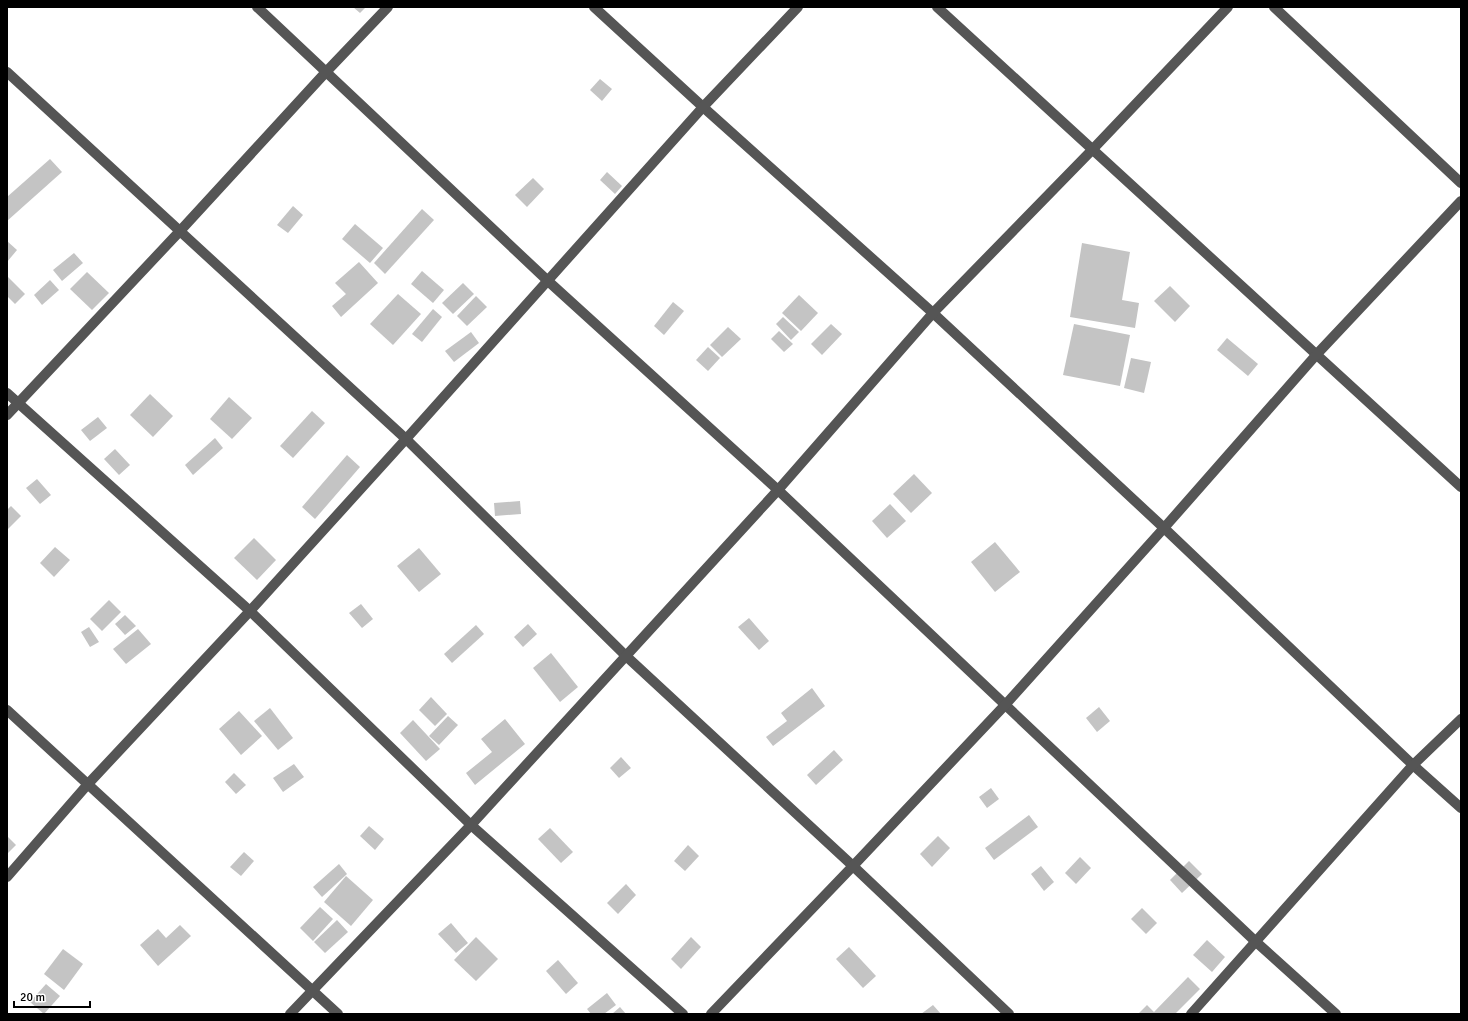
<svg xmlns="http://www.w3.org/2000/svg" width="1468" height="1021" viewBox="0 0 1468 1021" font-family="Signika,sans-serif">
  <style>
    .building { fill: #c4c4c4 }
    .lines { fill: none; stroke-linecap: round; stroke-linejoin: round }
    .minor { stroke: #555; stroke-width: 10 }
  </style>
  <rect width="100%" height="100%" fill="#fff"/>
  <g class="building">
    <polygon points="353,7 366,7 360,13"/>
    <polygon points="600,79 612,89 602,101 590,90"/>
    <polygon points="50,159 62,172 7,221 7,197"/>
    <polygon points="607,172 622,186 615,194 600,180"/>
    <polygon points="533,178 544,189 527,207 515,195"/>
    <polygon points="293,206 303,215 288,233 277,225"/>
    <polygon points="422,209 434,220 385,274 374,263"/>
    <polygon points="355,224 383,248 370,263 342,239"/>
    <polygon points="7,241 17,250 7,262"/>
    <polygon points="1082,243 1130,252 1122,300 1139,303 1135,328 1070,317"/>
    <polygon points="74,253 83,263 62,281 53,270"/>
    <polygon points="359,262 378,283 341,317 332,306 346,294 335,283"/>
    <polygon points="422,271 444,290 433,303 411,284"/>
    <polygon points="87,272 109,293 92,310 70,289"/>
    <polygon points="7,276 25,294 15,304 7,296"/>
    <polygon points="50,280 59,290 42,305 34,295"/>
    <polygon points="463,283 474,294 453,314 442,303"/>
    <polygon points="1170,286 1190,306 1175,322 1154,301"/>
    <polygon points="398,294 421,314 393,345 370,324"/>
    <polygon points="799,295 818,313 801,331 782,313"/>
    <polygon points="476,296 487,307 467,326 457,316"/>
    <polygon points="673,302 684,311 664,335 654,326"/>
    <polygon points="433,309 442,317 422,342 412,334"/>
    <polygon points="783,317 799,332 791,340 776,324"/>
    <polygon points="831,324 842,334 822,355 811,344"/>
    <polygon points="1074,324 1130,335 1120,386 1063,375"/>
    <polygon points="728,327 741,339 722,357 710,345"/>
    <polygon points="779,331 793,344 784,352 771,339"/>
    <polygon points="471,332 479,343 454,362 445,351"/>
    <polygon points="1227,338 1258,364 1248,376 1217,350"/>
    <polygon points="708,347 720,358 708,371 696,360"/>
    <polygon points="1131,358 1151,362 1144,393 1124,388"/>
    <polygon points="150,394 173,416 153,437 130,415"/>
    <polygon points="229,397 252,418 232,439 210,419"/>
    <polygon points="312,411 325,423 293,458 280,446"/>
    <polygon points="98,417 107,428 90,441 81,430"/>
    <polygon points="215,438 223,448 193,475 185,465"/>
    <polygon points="115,449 130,465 119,475 104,459"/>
    <polygon points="347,455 360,467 315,519 302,507"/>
    <polygon points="914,474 932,493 911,513 893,494"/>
    <polygon points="37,479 51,495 40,504 26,488"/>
    <polygon points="520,501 521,514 495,516 494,503"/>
    <polygon points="890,504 906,521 887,538 872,521"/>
    <polygon points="11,506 21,516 7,530 7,510"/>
    <polygon points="254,538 276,560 257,580 234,558"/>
    <polygon points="995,542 1020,572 995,592 971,562"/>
    <polygon points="55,547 70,560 54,577 40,563"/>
    <polygon points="419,548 441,574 419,592 397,566"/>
    <polygon points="109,600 121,612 102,631 90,619"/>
    <polygon points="361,604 373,619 362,628 349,613"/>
    <polygon points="125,615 136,626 125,635 115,624"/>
    <polygon points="749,618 769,641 759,650 738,627"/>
    <polygon points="528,624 537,634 523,647 514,637"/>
    <polygon points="476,625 484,634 452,663 444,654"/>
    <polygon points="89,627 99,642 90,647 81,632"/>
    <polygon points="138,629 151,644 126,664 113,649"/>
    <polygon points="551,653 578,687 560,702 533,668"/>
    <polygon points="812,688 825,706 773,746 766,737 787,721 781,713"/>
    <polygon points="431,697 447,714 435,726 419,710"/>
    <polygon points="1099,707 1110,721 1097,732 1086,718"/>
    <polygon points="270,708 293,738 278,750 254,721"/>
    <polygon points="239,711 262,736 241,755 219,729"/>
    <polygon points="448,716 458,725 439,745 429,736"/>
    <polygon points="505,719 525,744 475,785 466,773 492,752 481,739"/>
    <polygon points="413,720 440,749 426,761 400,733"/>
    <polygon points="834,750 843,760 816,785 807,775"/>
    <polygon points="621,757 631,768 619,778 610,768"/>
    <polygon points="294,764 304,777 283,792 273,778"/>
    <polygon points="234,773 246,785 236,794 225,782"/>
    <polygon points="991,788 999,799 987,808 979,797"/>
    <polygon points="1029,815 1038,827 994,860 985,848"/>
    <polygon points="369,826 384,839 375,850 360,836"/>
    <polygon points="550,828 573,852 561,863 538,839"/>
    <polygon points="7,836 16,845 7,854"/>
    <polygon points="938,836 950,848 932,867 920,854"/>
    <polygon points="688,845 699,856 685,871 674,861"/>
    <polygon points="244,852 254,861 241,876 230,867"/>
    <polygon points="1080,857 1091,868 1076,884 1065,873"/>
    <polygon points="1189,861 1202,874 1182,893 1170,880"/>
    <polygon points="339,864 347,874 322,897 313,887"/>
    <polygon points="1041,866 1054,882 1044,891 1031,874"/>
    <polygon points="346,876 373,900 351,926 324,902"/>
    <polygon points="626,884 636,895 618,914 607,903"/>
    <polygon points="320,907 333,919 313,941 300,928"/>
    <polygon points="1142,908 1157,923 1146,934 1131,919"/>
    <polygon points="337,920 348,932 325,953 314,942"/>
    <polygon points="451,923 468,943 456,953 438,934"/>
    <polygon points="180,925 191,936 158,966 140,945 158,929 166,938"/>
    <polygon points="476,937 498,959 476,981 454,960"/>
    <polygon points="691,937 701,947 681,969 671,959"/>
    <polygon points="1207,940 1225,957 1212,972 1193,955"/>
    <polygon points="849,947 876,976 863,988 836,959"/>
    <polygon points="63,949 83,964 64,990 44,974"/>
    <polygon points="558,960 578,983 566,994 546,971"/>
    <polygon points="1188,977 1200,989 1175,1014 1138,1014 1147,1005 1154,1012"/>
    <polygon points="46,984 60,996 44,1014 30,1002"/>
    <polygon points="607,993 616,1005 604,1014 591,1014 587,1009"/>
    <polygon points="933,1005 941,1014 921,1014"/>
    <polygon points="620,1007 626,1014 612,1014"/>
  </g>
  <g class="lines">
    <g class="minor">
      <polyline points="257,7 548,281 778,490 1255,941 1336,1014"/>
      <polyline points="594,7 703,107 933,313 1164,528 1413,765 1461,808"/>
      <path d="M937,7c174,161 350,319 524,480"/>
      <polyline points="1274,7 1461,183"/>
      <polyline points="7,72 406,439 626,656 853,866 1009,1014"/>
      <polyline points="7,393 250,611 471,825 683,1014"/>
      <polyline points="7,415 180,231 326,72 388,7"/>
      <polyline points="7,710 338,1014"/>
      <polyline points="7,877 88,784 250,611 406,439 703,107 798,7"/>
      <polyline points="290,1014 471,825 778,490 933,313 1092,150 1228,7"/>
      <polyline points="711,1014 853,866 1006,704 1164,528 1317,354 1461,201"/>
      <polyline points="1191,1014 1413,765 1461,719"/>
    </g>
  </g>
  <rect width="1468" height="1021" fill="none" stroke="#000000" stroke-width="16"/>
  <path d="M14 1001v6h76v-6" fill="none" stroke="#000000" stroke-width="2"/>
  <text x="20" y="1001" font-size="12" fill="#000000" stroke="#ffffff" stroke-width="3" paint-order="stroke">20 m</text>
</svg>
